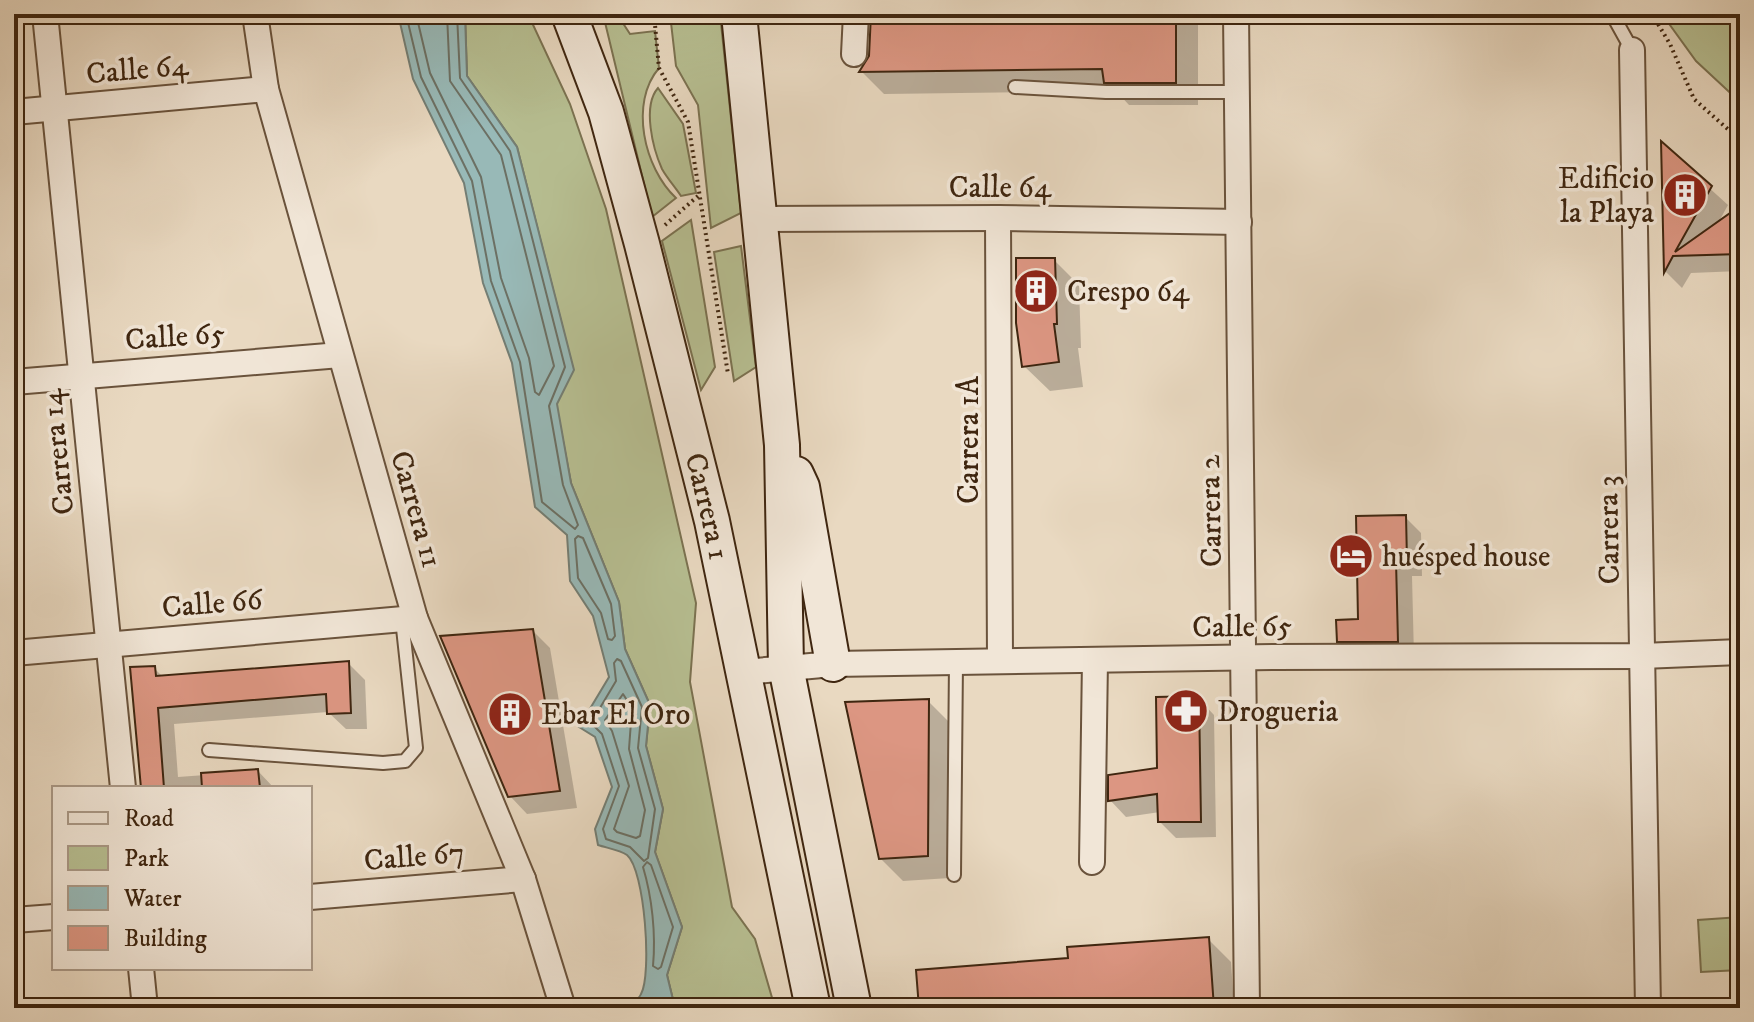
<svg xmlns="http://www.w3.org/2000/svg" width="1754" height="1022" viewBox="0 0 1754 1022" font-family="'IM FELL DW Pica',serif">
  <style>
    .green { fill: #b7bf92; stroke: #7b7251; stroke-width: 2 }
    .water { fill: #98b9b7; stroke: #747e74; stroke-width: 2 }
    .shadow { fill: #0003 }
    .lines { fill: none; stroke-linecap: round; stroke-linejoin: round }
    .shore { stroke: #6c7064; stroke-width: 2 }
    .building { fill: #dc9682; stroke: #3f2610; stroke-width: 2 }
    .lane-casing { stroke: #6a533c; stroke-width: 16 }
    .street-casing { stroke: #6a533c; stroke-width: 28 }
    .secondary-casing { stroke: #3f2610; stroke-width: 38 }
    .path { stroke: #3f2610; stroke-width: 4; stroke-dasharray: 2 4; stroke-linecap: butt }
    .lane { stroke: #f1e6d7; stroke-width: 12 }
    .street { stroke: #f1e6d7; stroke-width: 24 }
    .secondary { stroke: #f1e6d7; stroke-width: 34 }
    .labels { text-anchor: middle; stroke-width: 7; stroke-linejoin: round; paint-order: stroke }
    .street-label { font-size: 30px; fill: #3f2610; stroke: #f1e6d7 }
    .poi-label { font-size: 30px; fill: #3f2610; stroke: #f1e6d7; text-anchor: start }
  </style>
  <rect width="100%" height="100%" fill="#e9d9c1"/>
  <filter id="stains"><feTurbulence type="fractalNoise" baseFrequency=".0025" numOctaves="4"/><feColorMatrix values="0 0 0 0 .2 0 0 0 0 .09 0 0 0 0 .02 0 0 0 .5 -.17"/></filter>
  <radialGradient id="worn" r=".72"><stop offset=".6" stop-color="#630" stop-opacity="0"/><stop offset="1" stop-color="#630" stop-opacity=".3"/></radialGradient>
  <g class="green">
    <polygon points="465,14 528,14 570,104 606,209 696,603 690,682 732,907 755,939 775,1008 675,1008 667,975 682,927 655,852 663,809 646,746 650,705 625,649 619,602 571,483 556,404 573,369 517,147 467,76"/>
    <path d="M603,14h14l13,20 25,-3 4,37c-30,35 -15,100 17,130l-24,19z"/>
    <polygon points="670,14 720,14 741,213 711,228 698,105 676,66"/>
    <polygon points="1662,14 1740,14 1740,102 1696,61"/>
    <path d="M658,88l25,36 13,69 -15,3c-6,-9 -14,-18 -19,-27 -9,-20 -20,-63 -4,-81z"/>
    <polygon points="691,220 715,367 701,390 662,241"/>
    <polygon points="741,246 756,367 734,381 714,252"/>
    <polygon points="1740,917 1740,970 1701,972 1698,920"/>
  </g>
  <path class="water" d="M398,14h67l2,62 50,71 57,223 -17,34 14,79 48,119 6,47 25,56 -4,41 17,63 -8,43 27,75 -15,48 8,33h-46c3,-4 10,-9 12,-14 11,-19 4,-124 -14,-139 -7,-5 -20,-7 -29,-10l-3,-16 17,-42 -17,-50 -16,-10 30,-50 -16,-61 -23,-35 -3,-46 -32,-28 -23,-144 -29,-80 -19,-100 -51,-104z"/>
  <g class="shadow">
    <polygon points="873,14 1198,14 1198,105 1129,105 1116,91 884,94 862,72 871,56"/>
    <polygon points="1663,146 1728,205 1717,225 1740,213 1740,271 1691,273 1682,288 1666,272"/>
    <polygon points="1054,260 1079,285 1081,348 1078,348 1083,387 1050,391 1024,366"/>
    <polygon points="1405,517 1421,533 1422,576 1412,576 1414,657 1355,657 1339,641 1360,621"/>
    <polygon points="533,631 550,648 577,808 527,814 510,796"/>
    <polygon points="348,663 365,680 367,729 346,729 328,712 174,724 178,777 258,771 274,788 143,788 154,668 163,677"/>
    <polygon points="1198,698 1214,715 1216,837 1176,838 1160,822 1160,812 1126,817 1110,800 1159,770"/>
    <polygon points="928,701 951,724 950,878 903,881 880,858"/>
    <polygon points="1208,939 1231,962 1234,1008 921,1008 1070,960"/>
  </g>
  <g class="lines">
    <g class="shore">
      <polyline points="406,14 421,77 472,181 491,281 520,362 542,502 575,529 578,525 563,485 549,406 565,367 510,151 460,78 457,14"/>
      <polyline points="416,14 430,73 481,177 501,278 529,358 535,392 539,395 554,366 501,155 450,81 447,14"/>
      <polygon points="578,536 583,538 611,604 615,636 612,640 608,639 601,613 578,578 575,539"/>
      <polygon points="617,659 621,661 642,707 638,748 655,809 648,858 644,861 630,847 606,839 603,829 619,786 602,734 591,723 616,681 614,663"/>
      <polygon points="623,694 632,708 629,749 645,810 640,836 636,838 617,832 614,829 629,786 612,731 605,720"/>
      <path d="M647,862l4,3 22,62 -12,40 -3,2 -5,-3c3,-32 -1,-69 -10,-99z"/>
    </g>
  </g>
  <g class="building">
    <polygon points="871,14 1176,14 1176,83 1104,83 1102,69 859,72 869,56"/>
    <polygon points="1661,141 1712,186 1675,252 1740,206 1740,254 1673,256 1664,273"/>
    <polygon points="1016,258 1055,258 1057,324 1054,324 1059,362 1022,367 1016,323"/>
    <polygon points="1406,515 1407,561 1396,561 1398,642 1337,642 1336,620 1358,619 1356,516"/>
    <polygon points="533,629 560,791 508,797 440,636"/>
    <polygon points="349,661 351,713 327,714 326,694 158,708 164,788 141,788 130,667 155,666 156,676"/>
    <polygon points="1199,696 1201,822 1158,822 1157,794 1108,801 1108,775 1157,768 1156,697"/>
    <polygon points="929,699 928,856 879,859 845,702"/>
    <polygon points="258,769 260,788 202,788 201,773"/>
    <polygon points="1209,937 1214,1008 919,1008 916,970 1068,958 1067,947"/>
  </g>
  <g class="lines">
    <g class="lane-casing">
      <g id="lane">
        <polyline points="1612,14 1632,50"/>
        <polyline points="1015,87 1106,92 1237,92"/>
        <polyline points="209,750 383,763 405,761 416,748 402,619"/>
        <polyline points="954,875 956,662"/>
      </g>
    </g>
    <g class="street-casing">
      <g id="street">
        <polyline points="45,14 123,788"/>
        <polyline points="255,14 266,89 415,618 523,879 563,1008"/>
        <polyline points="1236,14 1247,1008"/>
        <polyline points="1632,50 1648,1008"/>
        <polyline points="854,54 856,14"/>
        <polyline points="14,112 266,89"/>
        <polyline points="998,218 1000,661"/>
        <polyline points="761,219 998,218 1239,222"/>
        <polyline points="14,382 340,355"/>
        <polyline points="14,653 415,618"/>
        <polyline points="744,672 833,664 1274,657 1642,656 1740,652"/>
        <polyline points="1092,862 1095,660"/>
        <polyline points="310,897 523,879"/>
        <polyline points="14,920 54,917"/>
        <polyline points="141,968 145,1008"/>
      </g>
    </g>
    <g class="secondary-casing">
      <g id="secondary">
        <path id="s1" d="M569,14l37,98 36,132 70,277 101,487"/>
        <polyline points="739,14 782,445 786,667 854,1008"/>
        <polyline points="796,474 802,487 833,664"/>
      </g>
    </g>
    <g class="path">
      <polyline points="654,14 659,68 688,122 728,374"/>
      <polyline points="1652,14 1670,44 1694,99 1740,140"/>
      <polyline points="665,225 699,195"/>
    </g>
    <use href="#lane" class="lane"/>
    <use href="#street" class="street"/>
    <use href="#secondary" class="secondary"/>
  </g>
  <defs>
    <g id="building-disc" transform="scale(2.3)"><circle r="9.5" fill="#8f2418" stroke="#f1e6d7"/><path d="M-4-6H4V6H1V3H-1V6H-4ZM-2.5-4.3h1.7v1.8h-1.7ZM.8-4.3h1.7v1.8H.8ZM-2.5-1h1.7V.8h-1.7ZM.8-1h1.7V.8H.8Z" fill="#fff"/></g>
    <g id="hotel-disc" transform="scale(2.3)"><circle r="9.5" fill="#8f2418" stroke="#f1e6d7"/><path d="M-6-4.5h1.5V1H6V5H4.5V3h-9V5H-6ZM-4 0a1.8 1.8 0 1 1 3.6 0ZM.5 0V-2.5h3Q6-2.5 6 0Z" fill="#fff"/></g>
    <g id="pharmacy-disc" transform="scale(2.3)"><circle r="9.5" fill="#8f2418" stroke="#f1e6d7"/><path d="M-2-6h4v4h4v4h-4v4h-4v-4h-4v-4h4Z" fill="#fff"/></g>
  </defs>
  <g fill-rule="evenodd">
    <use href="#building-disc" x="1685" y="195"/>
    <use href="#building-disc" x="1036" y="291"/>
    <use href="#hotel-disc" x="1351" y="556"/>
    <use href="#pharmacy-disc" x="1186" y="711"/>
    <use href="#building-disc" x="510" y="714"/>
  </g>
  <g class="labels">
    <g class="street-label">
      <text transform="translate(137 69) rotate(-5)" y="10">Calle 64</text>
      <text x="1000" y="197">Calle 64</text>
      <text transform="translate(175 336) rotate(-4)" y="10">Calle 65</text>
      <text transform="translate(968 440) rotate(-90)" y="10">Carrera 1A</text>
      <text transform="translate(57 452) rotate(-96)" y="10">Carrera 14</text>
      <text dy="10" stroke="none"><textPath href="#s1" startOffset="512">Carrera 1</textPath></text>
      <text transform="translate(417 509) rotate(74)" y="10">Carrera 11</text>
      <text transform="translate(1210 511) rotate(-91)" y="10">Carrera 2</text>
      <text transform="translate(1608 530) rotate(-91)" y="10">Carrera 3</text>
      <text transform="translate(212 603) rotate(-5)" y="10">Calle 66</text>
      <text transform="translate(1242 626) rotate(-1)" y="10">Calle 65</text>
      <text transform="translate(414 856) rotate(-5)" y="10">Calle 67</text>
    </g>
    <g class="poi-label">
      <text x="1654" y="188" text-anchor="end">Edificio<tspan x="1654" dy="34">la Playa</tspan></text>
      <text x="1067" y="301">Crespo 64</text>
      <text x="1382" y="566">huésped house</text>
      <text x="1217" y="721">Drogueria</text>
      <text x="541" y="724">Ebar El Oro</text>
    </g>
  </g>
  <rect width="1754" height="1022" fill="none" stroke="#e9d9c1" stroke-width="48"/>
  <rect x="16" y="16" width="1722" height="990" fill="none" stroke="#3f2610" stroke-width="4"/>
  <rect x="24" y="24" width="1706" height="974" fill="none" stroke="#3f2610" stroke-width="2"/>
  <rect x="52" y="786" width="260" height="184" fill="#f1e6d7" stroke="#aa9987" stroke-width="2"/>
  <rect x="68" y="812" width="40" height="12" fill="#f1e6d7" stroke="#aa9987" stroke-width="2"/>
  <text x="124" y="826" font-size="24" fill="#3f2610">Road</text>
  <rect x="68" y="846" width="40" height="24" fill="#b7bf92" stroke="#aa9987" stroke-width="2"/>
  <text x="124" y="866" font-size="24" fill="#3f2610">Park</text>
  <rect x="68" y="886" width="40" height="24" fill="#98b9b7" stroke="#aa9987" stroke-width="2"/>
  <text x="124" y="906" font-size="24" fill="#3f2610">Water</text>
  <rect x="68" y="926" width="40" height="24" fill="#dc9682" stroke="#aa9987" stroke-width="2"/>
  <text x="124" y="946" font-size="24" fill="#3f2610">Building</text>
  <rect width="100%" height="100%" filter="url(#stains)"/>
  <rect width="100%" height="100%" fill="url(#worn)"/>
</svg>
